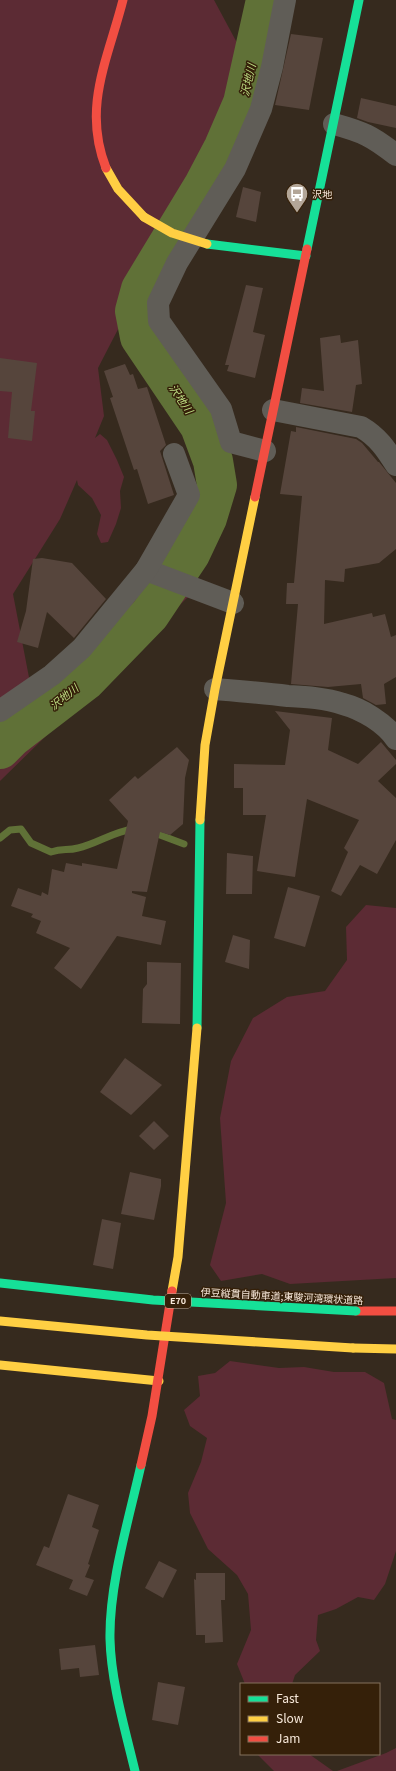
<svg xmlns="http://www.w3.org/2000/svg" width="396" height="1771" viewBox="0 0 396 1771" font-family="Georgia,'Noto Sans JP',serif">
  <style>
    .green { fill: #5c2b34 }
    .lines { fill: none; stroke-linecap: round; stroke-linejoin: round }
    .stream { stroke: #607137; stroke-width: 7 }
    .river { stroke: #607137; stroke-width: 40 }
    .building { fill: #56453c }
    .street { stroke: #605d57; stroke-width: 22 }
    .fast { stroke: #16e098; stroke-width: 9 }
    .slow { stroke: #ffcf43; stroke-width: 9 }
    .jam { stroke: #f24e42; stroke-width: 9 }
    .fast-bridge { stroke: #16e098; stroke-width: 9 }
    .slow-bridge { stroke: #ffcf43; stroke-width: 9 }
    .labels { text-anchor: middle; stroke-width: 3; stroke-linejoin: round; paint-order: stroke }
    .shield { fill: #352009; stroke: #bdac9b; stroke-width: 1 }
    .shield-label { font-size: 9px; font-weight: bold; fill: #f7e8da }
    .poi-label { font-size: 10px; fill: #f7e8da; stroke: #352009; text-anchor: start }
    .street-label { font-size: 10px; fill: #f7e8da; stroke: #352009 }
    .water-label { font-size: 11px; font-style: italic; fill: #bddc82; stroke: #352009 }
  </style>
  <rect width="100%" height="100%" fill="#362a1e"/>
  <g class="green">
    <polygon points="0,0 214,0 243,54 192,186 98,368 104,416 95,438 100,434 107,440 117,460 124,477 120,491 121,508 116,524 108,542 101,543 97,534 101,515 92,498 78,485 77,480 60,519 13,594 32,693 146,581 188,597 0,781"/>
    <polygon points="366,905 396,908 396,1278 290,1284 262,1274 221,1281 210,1265 226,1203 220,1118 231,1061 253,1018 287,997 325,991 347,960 346,927"/>
    <polygon points="230,1361 279,1368 304,1367 334,1372 365,1372 384,1383 392,1419 396,1420 396,1551 385,1584 374,1600 358,1597 336,1609 318,1615 316,1640 320,1651 295,1675 292,1684 245,1684 237,1664 251,1630 248,1594 237,1575 208,1549 190,1513 188,1493 201,1462 207,1438 190,1426 184,1410 200,1396 198,1376 215,1373"/>
    <polygon points="396,1748 396,1771 337,1771 386,1753"/>
    <polygon points="257,1754 309,1754 333,1771 274,1771"/>
  </g>
  <g class="lines">
    <g class="stream">
      <polyline points="152,832 184,844"/>
      <path d="M0,838l10,-8 11,-1 10,14 20,9c12,-4 16,-1 27,-4 19,-4 36,-17 56,-19"/>
    </g>
    <polyline class="river" points="0,749 11,738 85,681 150,614 190,554 207,518 217,485 213,461 200,426 140,337 135,311 141,289 204,185 224,147 243,103 266,0"/>
  </g>
  <g class="building">
    <polygon points="291,34 323,38 309,110 275,105"/>
    <polygon points="361,98 396,106 396,128 368,122 357,118"/>
    <polygon points="243,187 261,192 256,222 236,217"/>
    <polygon points="246,285 263,288 253,332 265,335 255,378 227,371 229,365 225,365"/>
    <polygon points="340,335 341,343 358,340 362,384 356,385 352,412 300,403 302,388 324,391 320,338"/>
    <polygon points="0,358 37,363 31,411 35,411 32,441 8,438 12,392 0,391"/>
    <polygon points="125,364 130,375 133,374 138,389 147,387 166,445 160,451 174,495 148,504 137,469 134,470 110,398 113,397 104,371"/>
    <polygon points="296,427 356,439 362,443 378,462 379,462 396,483 396,549 379,563 345,569 344,582 325,580 324,624 372,613 373,617 385,614 391,637 396,635 396,677 384,684 386,704 376,705 363,698 361,684 328,687 291,684 298,604 286,604 287,583 294,583 302,496 280,494 291,431 296,432"/>
    <polygon points="42,558 72,563 106,599 74,638 47,612 38,648 17,642 26,611 33,559"/>
    <polygon points="275,711 332,718 328,750 358,764 381,742 396,760 396,764 378,781 396,798 396,840 377,874 360,865 341,896 331,891 348,852 344,848 359,820 307,799 295,877 257,871 266,815 243,815 243,788 234,788 234,764 285,765 290,730"/>
    <polygon points="177,747 189,760 185,778 183,824 170,835 160,832 147,892 132,891 132,893 146,897 142,916 166,921 161,945 117,936 81,989 54,968 70,948 36,933 41,921 31,917 33,914 11,906 18,888 41,896 42,892 48,895 52,869 64,872 66,863 82,866 82,863 117,869 128,821 109,800 135,776 138,779"/>
    <polygon points="227,853 253,856 252,894 226,894"/>
    <polygon points="288,887 320,896 305,947 274,938"/>
    <polygon points="233,935 250,940 249,969 225,962"/>
    <polygon points="147,962 181,963 180,1024 142,1023 143,989 147,984"/>
    <polygon points="125,1058 162,1085 131,1115 100,1092"/>
    <polygon points="154,1121 169,1136 154,1150 139,1136"/>
    <polygon points="130,1172 161,1179 161,1186 154,1220 121,1214"/>
    <polygon points="102,1219 121,1223 113,1269 93,1265"/>
    <polygon points="68,1494 99,1505 92,1527 99,1530 88,1564 90,1565 85,1577 94,1580 87,1596 69,1589 73,1580 36,1565 44,1546 49,1548"/>
    <polygon points="159,1561 177,1570 163,1598 145,1588"/>
    <polygon points="196,1573 225,1573 225,1600 221,1600 223,1642 205,1643 205,1635 196,1635 194,1579 196,1580"/>
    <polygon points="95,1645 99,1675 80,1677 79,1668 61,1670 59,1649"/>
    <polygon points="158,1682 185,1687 178,1725 152,1720"/>
  </g>
  <g class="lines">
    <g class="street">
      <path d="M334,124c29,8 38,12 62,31"/>
      <path d="M273,410l88,17c17,10 25,22 35,38"/>
      <polyline points="265,451 231,442 221,409 159,321 158,303 177,263 235,169 261,109 272,67 285,0"/>
      <polyline points="146,570 233,603"/>
      <path d="M215,689c24,2 49,4 73,7 18,1 37,2 55,8 19,5 42,19 53,35"/>
      <polyline points="0,711 52,675 82,648 146,570 189,495 174,454"/>
    </g>
    <g class="fast">
      <polyline points="207,244 306,256"/>
      <polyline points="307,249 359,0"/>
      <polyline points="197,1028 200,820"/>
      <path d="M135,1771c-10,-42 -24,-89 -25,-132 -1,-55 19,-120 31,-174"/>
    </g>
    <g class="slow">
      <polyline points="106,168 118,189 144,217"/>
      <polyline points="200,820 205,745 215,689 255,497"/>
      <polyline points="172,1291 178,1257 197,1028"/>
      <polyline points="353,1348 396,1349"/>
      <polyline points="0,1365 159,1381"/>
    </g>
    <g class="jam">
      <path d="M106,168c-24,-61 2,-109 17,-168"/>
      <polyline points="255,497 307,249"/>
      <polyline points="356,1311 396,1311"/>
      <polyline points="141,1465 152,1416 172,1291"/>
    </g>
    <polyline class="fast-bridge" points="0,1283 153,1300 356,1311"/>
    <g class="slow-bridge">
      <polyline points="144,217 172,233 207,244"/>
      <polyline points="0,1321 147,1335 353,1348"/>
    </g>
  </g>
  <defs>
    <g id="bus-pin" transform="scale(1.15)"><path d="M0 17L-7.5 6A9.5 9.5 0 1 1 7.5 6Z" fill="#b3a698" stroke="#352009"/><path d="M-5-6H5V4H4V6H2V4H-2V6H-4V4H-5ZM-3.5-4V0h7V-4ZM-3.5 1.2v1.5H-2V1.2ZM2 1.2v1.5H3.5V1.2Z" fill="#fff"/></g>
  </defs>
  <g fill-rule="evenodd">
    <use href="#bus-pin" x="297" y="194"/>
  </g>
  <g class="labels">
    <rect class="shield" x="165" y="1294" width="26" height="14" rx="3"/>
    <g class="shield-label">
      <text x="178" y="1304">E70</text>
    </g>
    <g class="poi-label">
      <text x="312" y="198">沢地</text>
    </g>
    <g class="street-label">
      <text transform="translate(282 1296) rotate(3)" y="4">伊豆縦貫自動車道;東駿河湾環状道路</text>
    </g>
    <g class="water-label">
      <text transform="translate(248 80) rotate(-77)" y="4">沢地川</text>
      <text transform="translate(181 399) rotate(56)" y="4">沢地川</text>
      <text transform="translate(64 697) rotate(-39)" y="4">沢地川</text>
    </g>
  </g>
  <rect x="240" y="1683" width="140" height="72" fill="#352009" stroke="#83705d"/>
  <rect x="248" y="1696" width="20" height="6" fill="#16e098" stroke="#83705d"/>
  <text x="276" y="1703" font-size="12" fill="#f7e8da">Fast</text>
  <rect x="248" y="1716" width="20" height="6" fill="#ffcf43" stroke="#83705d"/>
  <text x="276" y="1723" font-size="12" fill="#f7e8da">Slow</text>
  <rect x="248" y="1736" width="20" height="6" fill="#f24e42" stroke="#83705d"/>
  <text x="276" y="1743" font-size="12" fill="#f7e8da">Jam</text>
</svg>
